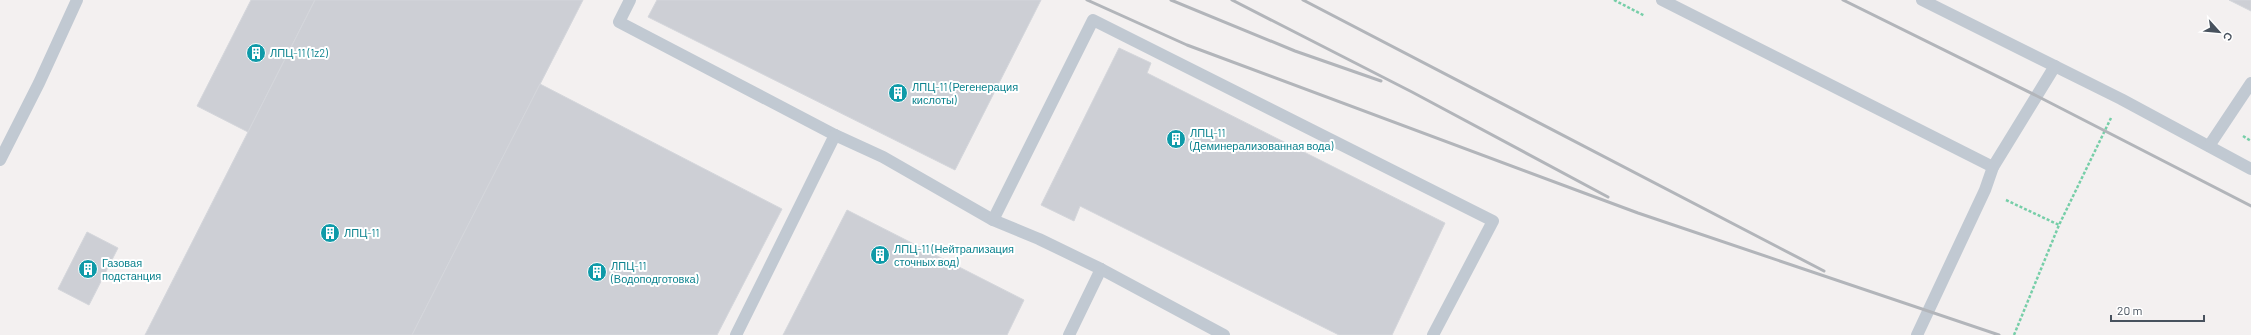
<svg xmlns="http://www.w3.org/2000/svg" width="2251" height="335" viewBox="0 0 2251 335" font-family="Barlow,sans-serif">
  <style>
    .building { fill: #cdcfd5; stroke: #d4d6db }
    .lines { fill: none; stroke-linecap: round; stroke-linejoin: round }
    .path { stroke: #76cea8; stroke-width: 2.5; stroke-dasharray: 3 2; stroke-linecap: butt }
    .service { stroke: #c1c9d2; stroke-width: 12 }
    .rail { stroke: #b2b5ba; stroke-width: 3 }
    .labels { text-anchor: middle; stroke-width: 4; stroke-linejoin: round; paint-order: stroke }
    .culture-label { font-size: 11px; fill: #0d838f; stroke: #fff; text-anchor: start }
  </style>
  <rect width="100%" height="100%" fill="#f3f0f0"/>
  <g class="building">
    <polygon points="251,0 315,0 248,132 197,106"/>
    <polygon points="315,0 583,0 412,335 145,335"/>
    <polygon points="657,0 1041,0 955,170 648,17"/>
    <polygon points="2229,0 2251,0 2251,11"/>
    <polygon points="1119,48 1151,63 1147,73 1445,223 1392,335 1339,335 1080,206 1074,221 1041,205"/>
    <polygon points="540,84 782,209 717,335 412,335"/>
    <polygon points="847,210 1024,300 1007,335 783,335"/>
    <polygon points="87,232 118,248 89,305 58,289"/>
  </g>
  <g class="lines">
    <g class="path">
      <polyline points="1614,0 1645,16"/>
      <polyline points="2243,136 2251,141"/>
      <polyline points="2006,200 2059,225"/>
      <polyline points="2014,335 2059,225 2111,118"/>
    </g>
    <g class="service">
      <polyline points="630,0 619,22 835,135 883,157 993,220 1039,239 1101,269 1224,335"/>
      <polyline points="1662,0 1993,167"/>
      <polyline points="1922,0 2121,99 2251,169"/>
      <polyline points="2209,146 2251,83"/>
      <polyline points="0,160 39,83 77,0"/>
      <polyline points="993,220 1093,20 1493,221 1433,335"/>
      <polyline points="736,335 835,135"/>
      <polyline points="1069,335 1101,269"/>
      <polyline points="1917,335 1985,190 1993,167 2055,66"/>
    </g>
    <g class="rail">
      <polyline points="1087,0 1187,45 1638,213 1999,335"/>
      <polyline points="1171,0 1295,51 1381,81"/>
      <polyline points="1232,0 1412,92 1608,197"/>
      <polyline points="1303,0 1824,271"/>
      <polyline points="1843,0 2037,96 2251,206"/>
    </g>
  </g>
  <defs>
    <g id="building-disc" transform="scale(1)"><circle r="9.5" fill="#0f9aa8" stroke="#fff"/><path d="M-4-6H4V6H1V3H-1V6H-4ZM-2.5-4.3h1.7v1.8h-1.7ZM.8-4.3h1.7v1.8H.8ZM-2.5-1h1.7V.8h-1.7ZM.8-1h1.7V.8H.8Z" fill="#fff"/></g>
  </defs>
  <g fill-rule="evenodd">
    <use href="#building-disc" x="256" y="53"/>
    <use href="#building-disc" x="898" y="93"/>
    <use href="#building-disc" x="1176" y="139"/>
    <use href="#building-disc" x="330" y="233"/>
    <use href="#building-disc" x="880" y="255"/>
    <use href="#building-disc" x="88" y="269"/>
    <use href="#building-disc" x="597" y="272"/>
  </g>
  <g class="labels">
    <g class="culture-label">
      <text x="270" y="57">ЛПЦ-11 (1z2)</text>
      <text x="912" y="91">ЛПЦ-11 (Регенерация<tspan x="912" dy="13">кислоты)</tspan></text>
      <text x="1190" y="137">ЛПЦ-11<tspan x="1190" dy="13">(Деминерализованная вода)</tspan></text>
      <text x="344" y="237">ЛПЦ-11</text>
      <text x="894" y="253">ЛПЦ-11 (Нейтрализация<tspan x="894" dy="13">сточных вод)</tspan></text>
      <text x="102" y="267">Газовая<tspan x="102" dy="13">подстанция</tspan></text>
      <text x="611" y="270">ЛПЦ-11<tspan x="611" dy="13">(Водоподготовка)</tspan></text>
    </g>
  </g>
  <g transform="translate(2219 32) rotate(117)" stroke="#ffffff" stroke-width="3" paint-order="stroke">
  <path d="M0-3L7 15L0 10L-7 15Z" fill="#48525e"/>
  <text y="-6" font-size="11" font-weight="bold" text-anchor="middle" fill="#48525e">С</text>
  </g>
  <path d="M2111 315v6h93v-6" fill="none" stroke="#48525e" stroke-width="2"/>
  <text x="2117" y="315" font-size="12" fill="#48525e" stroke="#ffffff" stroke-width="3" paint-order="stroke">20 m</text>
</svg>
